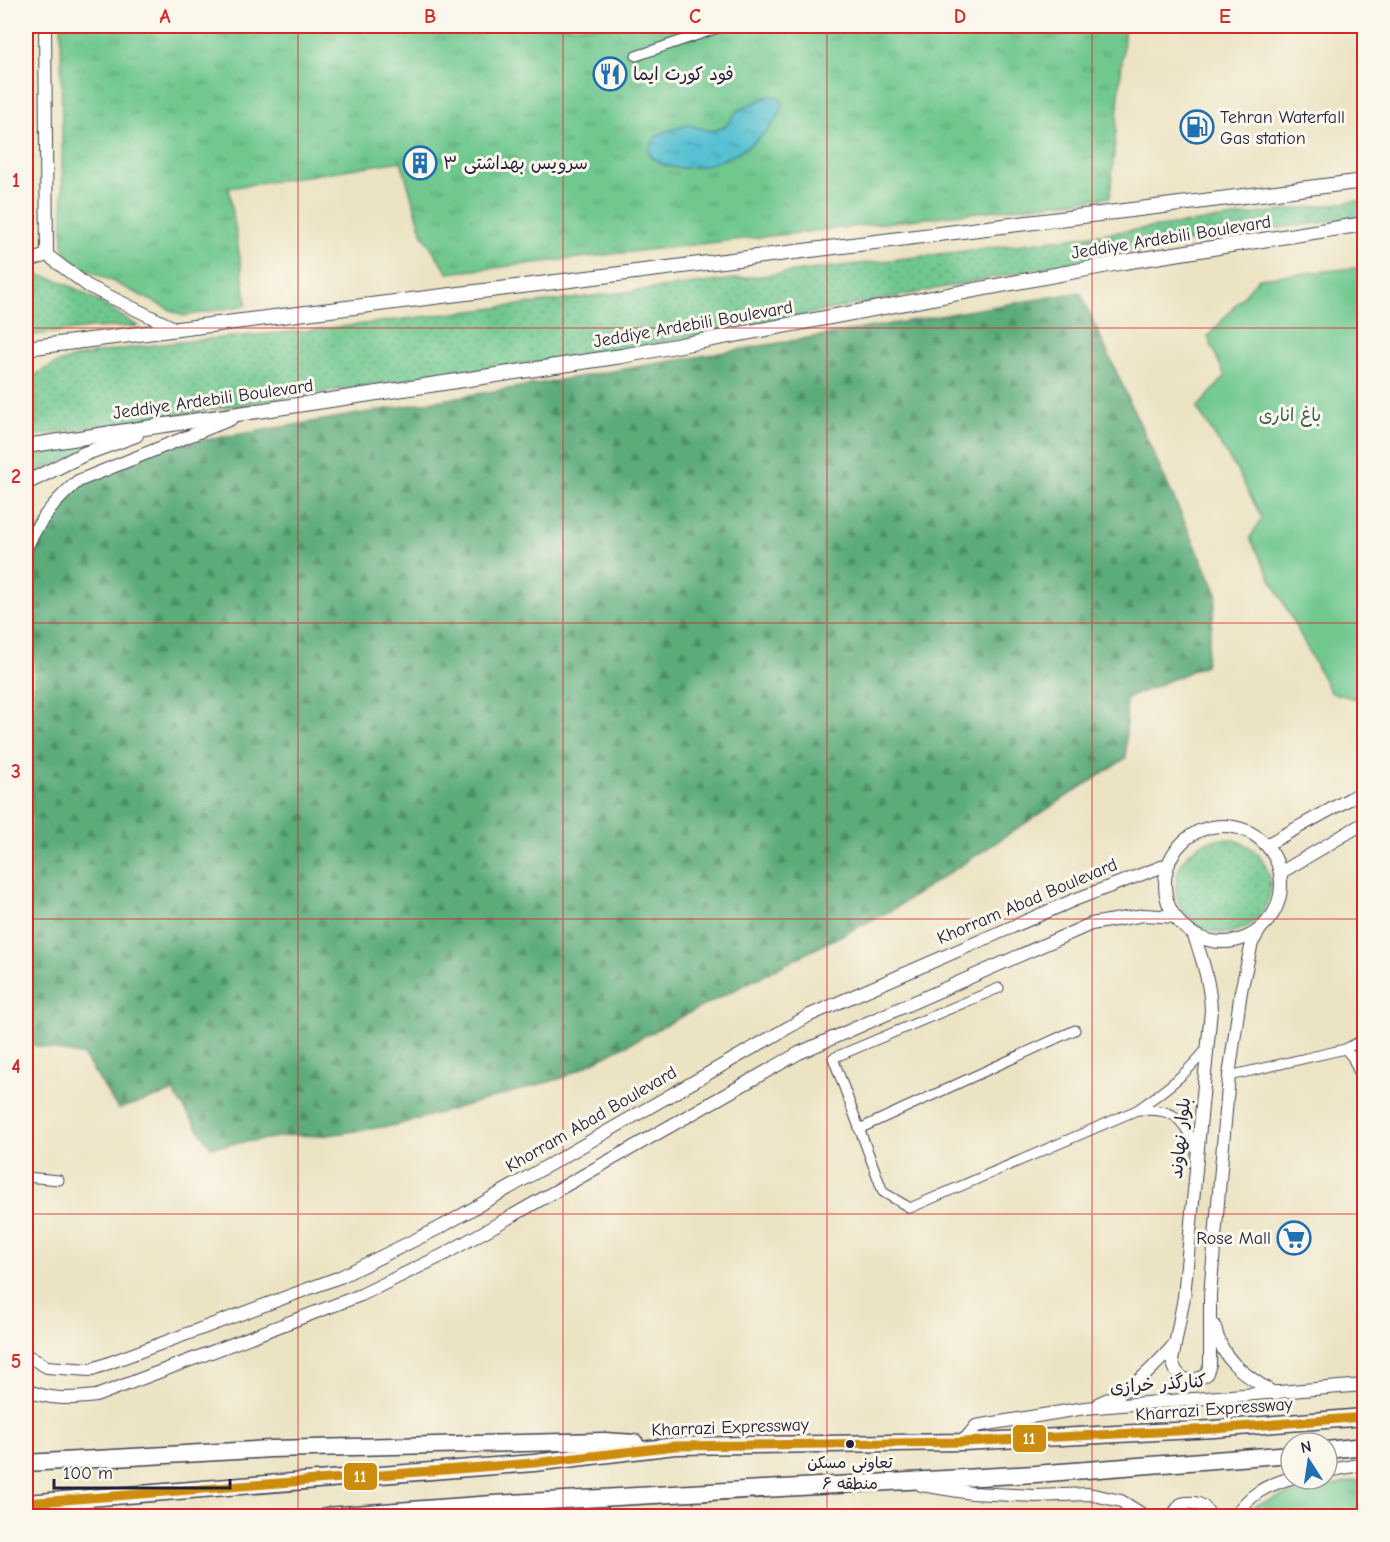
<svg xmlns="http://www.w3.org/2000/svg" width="1390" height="1542" viewBox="0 0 1390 1542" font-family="'Comic Neue','Playpen Sans Arabic',sans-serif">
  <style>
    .grass { fill: url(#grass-dots); stroke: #497565; stroke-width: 1.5 }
    .forest { fill: url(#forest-firs); stroke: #3f675a; stroke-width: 1.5 }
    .park { fill: url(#park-tufts); stroke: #497565; stroke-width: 1.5 }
    .garden { fill: #70c88f; stroke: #497565; stroke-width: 1.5 }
    .water { fill: url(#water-ripples); stroke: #3c7286; stroke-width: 1.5 }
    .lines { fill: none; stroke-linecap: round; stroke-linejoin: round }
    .minor-casing { stroke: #403f4f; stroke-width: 11 }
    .tertiary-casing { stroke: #403f4f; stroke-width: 14 }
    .secondary-casing { stroke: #403f4f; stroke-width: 16 }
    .trunk-casing { stroke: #403f4f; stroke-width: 19 }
    .minor { stroke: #fff; stroke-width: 9 }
    .tertiary { stroke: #fff; stroke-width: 12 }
    .secondary { stroke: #fff; stroke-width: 14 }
    .trunk { stroke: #fff; stroke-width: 16 }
    .bus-1-casing { stroke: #fbf7ec; stroke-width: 14 }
    .bus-1 { stroke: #cc8c0c; stroke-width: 9 }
    .grid { fill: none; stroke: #d62828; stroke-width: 1.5; stroke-opacity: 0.55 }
    .bus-dot { fill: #22223b; stroke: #fbf7ec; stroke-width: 2 }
    .labels { text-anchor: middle; stroke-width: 6; stroke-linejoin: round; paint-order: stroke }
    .bus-label { font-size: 16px; fill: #22223b; stroke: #fbf7ec }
    .poi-label { font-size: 18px; fill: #22223b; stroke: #fbf7ec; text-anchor: start }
    .street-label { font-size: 18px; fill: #22223b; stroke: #fbf7ec }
    .park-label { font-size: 18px; fill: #3d5c58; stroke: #fbf7ec }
    .line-badge { stroke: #fbf7ec; stroke-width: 2 }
    .badge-label { font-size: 16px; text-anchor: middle; font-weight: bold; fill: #fff }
    .neatline { fill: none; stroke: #d62828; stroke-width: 2 }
    .grid-label { font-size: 20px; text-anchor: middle; font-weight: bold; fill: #d62828 }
  </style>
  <defs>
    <pattern id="grass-dots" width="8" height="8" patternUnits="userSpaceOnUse" patternTransform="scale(1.5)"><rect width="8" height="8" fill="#70c88f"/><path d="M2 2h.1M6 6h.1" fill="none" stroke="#5ca276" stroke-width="1.8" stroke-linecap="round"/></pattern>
    <pattern id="forest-firs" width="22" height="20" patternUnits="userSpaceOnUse" patternTransform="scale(1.5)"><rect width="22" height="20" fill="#5cac7a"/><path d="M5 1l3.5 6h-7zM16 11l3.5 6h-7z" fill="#4c8c65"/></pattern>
    <pattern id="park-tufts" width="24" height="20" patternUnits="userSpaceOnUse" patternTransform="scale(1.5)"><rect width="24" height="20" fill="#70c88f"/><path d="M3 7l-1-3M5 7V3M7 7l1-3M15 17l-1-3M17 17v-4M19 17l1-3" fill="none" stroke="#5ca276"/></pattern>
    <pattern id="water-ripples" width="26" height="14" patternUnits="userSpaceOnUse" patternTransform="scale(1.5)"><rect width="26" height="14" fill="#56c1d2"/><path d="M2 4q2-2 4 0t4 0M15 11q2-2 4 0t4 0" fill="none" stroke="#479cac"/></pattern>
  </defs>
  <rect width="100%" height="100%" fill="#fbf7ec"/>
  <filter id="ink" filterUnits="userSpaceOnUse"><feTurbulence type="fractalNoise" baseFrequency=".0167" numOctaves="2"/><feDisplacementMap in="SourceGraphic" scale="12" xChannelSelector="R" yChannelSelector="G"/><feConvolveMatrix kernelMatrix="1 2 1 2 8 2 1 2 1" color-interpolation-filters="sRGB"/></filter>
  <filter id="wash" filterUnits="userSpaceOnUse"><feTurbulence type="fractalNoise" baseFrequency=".008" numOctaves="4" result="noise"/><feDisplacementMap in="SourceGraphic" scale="24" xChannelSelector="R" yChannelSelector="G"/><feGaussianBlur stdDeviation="1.35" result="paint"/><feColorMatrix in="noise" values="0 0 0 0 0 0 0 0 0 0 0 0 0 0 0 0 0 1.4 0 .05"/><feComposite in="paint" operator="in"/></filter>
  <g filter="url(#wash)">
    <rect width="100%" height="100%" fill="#ece3c3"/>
    <g class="grass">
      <path d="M1364,200v17l-124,16 -131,22 -484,95 -268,37 -321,49 -1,-61c28,-19 63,-22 96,-27 69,-10 139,-13 208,-21 342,-42 684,-81 1025,-127z"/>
      <path d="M33,275c33,1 75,34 105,51l-48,2 -64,8 4,-8 -4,-12v-39z"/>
      <polygon points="126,435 26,476 26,458"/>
      <circle cx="1223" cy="886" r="47"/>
    </g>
    <polygon class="forest" points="1080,292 1217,593 1205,665 1126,699 1126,758 895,908 562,1078 397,1125 321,1136 293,1135 211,1147 173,1092 118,1109 84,1056 28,1044 36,533 71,490 146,450"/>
    <g class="park">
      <polygon points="61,26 1125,26 1110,197 448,273 423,235 401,161 229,188 247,305 183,316 70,261 63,244"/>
      <polygon points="1364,1479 1364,1516 1248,1516 1257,1505 1280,1497"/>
    </g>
    <polygon class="garden" points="1364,267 1364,701 1330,692 1250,538 1262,518 1236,469 1197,408 1225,377 1208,337 1259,278"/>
    <path class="water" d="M769,96l9,1 5,6c-7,44 -109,91 -135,48l8,-14 8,-5 24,-7 23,6 14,-4 12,-16z"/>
  </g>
  <g filter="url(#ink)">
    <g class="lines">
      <g class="minor-casing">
        <g id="minor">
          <polyline points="636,56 724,26"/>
          <polyline points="999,988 833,1058 883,1192 910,1208 1137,1110"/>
          <polyline points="1345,1049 1352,1057 1364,1084"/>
          <polyline points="1229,1076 1345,1049 1364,1039"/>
          <polyline points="859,1129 1075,1030"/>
          <path d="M1196,1146c-19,-33 -21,-36 -59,-36 27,-19 51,-37 71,-63"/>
          <polyline points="26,1177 59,1180"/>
        </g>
      </g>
      <g class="tertiary-casing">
        <g id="tertiary">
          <polyline points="45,26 47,255"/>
          <polyline points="47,255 88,286 176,329"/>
          <polyline points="26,262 47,255"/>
          <path d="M26,548c13,-28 29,-47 52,-67l153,-62"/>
          <circle cx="1223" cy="884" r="58"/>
          <polyline points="1266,845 1364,791"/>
          <polyline points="1280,873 1364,823"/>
          <path d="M1193,934c10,25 17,49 18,76l-27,287 -12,64 4,10 7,8 12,1 11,-5 4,-10v-70l19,-219 12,-85 11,-48 9,-15"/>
          <path d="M1215,1326c6,36 32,50 60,68"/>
          <polyline points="26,1355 47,1367 90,1370 340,1277 441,1227 810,1015 1074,900 1169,864"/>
          <path d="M26,1390c24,10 44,9 70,6l265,-101 82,-40 356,-202 27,-12 265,-117 53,-9 32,2"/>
          <path d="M1099,1403c36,-14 49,-30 74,-57"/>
          <polyline points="963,1442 976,1426 1085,1408 1364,1385"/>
          <polyline points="1327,1471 1364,1464"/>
          <polyline points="921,1485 971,1493 1035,1496 1089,1494 1121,1501 1145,1516"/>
          <path d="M1172,1516l9,-12c14,-3 23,-1 29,12"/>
          <path d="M1235,1516c15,-22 30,-30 56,-38"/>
        </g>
      </g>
      <g class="secondary-casing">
        <g id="secondary">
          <polyline points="26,348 1364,181"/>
          <polyline points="26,446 622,356 1124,262 1364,224"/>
          <polyline points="26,483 84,454 136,435"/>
        </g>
      </g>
      <g class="trunk-casing">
        <g id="trunk">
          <polyline points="1327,1450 1364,1446"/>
          <polyline points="26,1463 271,1449 604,1441 635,1443"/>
          <polyline points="26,1503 534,1463 675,1446 963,1442 1214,1429 1364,1417"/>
          <polyline points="327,1516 493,1504 1035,1474 1291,1454"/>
        </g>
      </g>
      <use href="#minor" class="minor"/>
      <use href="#tertiary" class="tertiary"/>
      <use href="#secondary" class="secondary"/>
      <use href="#trunk" class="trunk"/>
      <g class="bus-1-casing">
        <polyline id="bus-1" points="26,1503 534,1463 675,1446 963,1442 1214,1429 1364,1417"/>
      </g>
      <use href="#bus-1" class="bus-1"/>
    </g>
  </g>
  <path class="grid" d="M298,26v1490M563,26v1490M827,26v1490M1092,26v1490M26,328h1338M26,623h1338M26,919h1338M26,1214h1338"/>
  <defs>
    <g id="restaurant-ring" transform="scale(1.725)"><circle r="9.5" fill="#fbf7ec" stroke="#1f6fb2" stroke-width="1.5"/><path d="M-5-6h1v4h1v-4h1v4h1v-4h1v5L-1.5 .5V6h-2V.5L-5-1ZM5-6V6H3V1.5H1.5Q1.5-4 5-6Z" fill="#1f6fb2"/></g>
    <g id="fuel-ring" transform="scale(1.725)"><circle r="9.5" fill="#fbf7ec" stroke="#1f6fb2" stroke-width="1.5"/><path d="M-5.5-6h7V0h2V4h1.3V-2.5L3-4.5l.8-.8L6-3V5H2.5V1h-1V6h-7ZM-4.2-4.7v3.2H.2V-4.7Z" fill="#1f6fb2"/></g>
    <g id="building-ring" transform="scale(1.725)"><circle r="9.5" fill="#fbf7ec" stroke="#1f6fb2" stroke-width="1.5"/><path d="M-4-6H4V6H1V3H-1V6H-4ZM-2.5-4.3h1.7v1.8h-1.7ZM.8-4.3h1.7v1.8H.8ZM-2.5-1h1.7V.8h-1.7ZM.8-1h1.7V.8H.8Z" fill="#1f6fb2"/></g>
    <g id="supermarket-ring" transform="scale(1.725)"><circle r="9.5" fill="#fbf7ec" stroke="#1f6fb2" stroke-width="1.5"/><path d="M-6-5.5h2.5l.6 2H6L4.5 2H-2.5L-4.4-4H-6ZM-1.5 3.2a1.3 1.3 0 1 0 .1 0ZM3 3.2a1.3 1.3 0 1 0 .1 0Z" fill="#1f6fb2"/></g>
  </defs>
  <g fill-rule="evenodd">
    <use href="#restaurant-ring" x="610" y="74"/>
    <use href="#fuel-ring" x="1197" y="127"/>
    <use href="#building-ring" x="420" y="163"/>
    <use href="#supermarket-ring" x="1294" y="1238"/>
  </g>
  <circle class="bus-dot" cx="850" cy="1444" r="5"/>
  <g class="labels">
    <g class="bus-label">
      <text x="850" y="1468">تعاونی مسکن<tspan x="850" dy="21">منطقه ۶</tspan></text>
    </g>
    <g class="poi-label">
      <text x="633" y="80">فود کورت ایما</text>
      <text x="1220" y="123">Tehran Waterfall<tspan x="1220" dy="21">Gas station</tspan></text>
      <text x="443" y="169">سرویس بهداشتی ۳</text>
      <text x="1271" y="1244" text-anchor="end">Rose Mall</text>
    </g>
    <g class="street-label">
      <text transform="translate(1171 237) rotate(-9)" y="6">Jeddiye Ardebili Boulevard</text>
      <text transform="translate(693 324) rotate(-10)" y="6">Jeddiye Ardebili Boulevard</text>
      <text transform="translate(213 399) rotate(-8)" y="6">Jeddiye Ardebili Boulevard</text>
      <text transform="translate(1027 901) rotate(-23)" y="6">Khorram Abad Boulevard</text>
      <text transform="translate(591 1119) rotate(-30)" y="6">Khorram Abad Boulevard</text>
      <text transform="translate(1180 1138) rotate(-84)" y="6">بلوار نهاوند</text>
      <text transform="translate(1158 1384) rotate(-4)" y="6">کنارگذر خرازی</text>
      <text transform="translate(1214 1409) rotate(-4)" y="6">Kharrazi Expressway</text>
      <text transform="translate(730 1427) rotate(-2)" y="6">Kharrazi Expressway</text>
    </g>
    <g class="park-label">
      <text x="1290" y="421">باغ اناری</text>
    </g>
  </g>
  <g class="line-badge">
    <rect x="1012" y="1424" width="35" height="29" rx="6" fill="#cc8c0c"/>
    <rect x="343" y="1462" width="35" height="29" rx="6" fill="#cc8c0c"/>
  </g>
  <g class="badge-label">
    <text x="1029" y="1444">11</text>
    <text x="360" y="1482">11</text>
  </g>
  <rect width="1390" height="1542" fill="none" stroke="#fbf7ec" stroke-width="66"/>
  <g transform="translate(1309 1461) rotate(348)"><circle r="28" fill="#fbf7ec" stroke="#a4a2a5" stroke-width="1.5"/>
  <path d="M0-4.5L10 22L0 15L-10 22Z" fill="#1f6fb2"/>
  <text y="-9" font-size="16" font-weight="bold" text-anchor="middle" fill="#22223b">N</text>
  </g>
  <path d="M54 1479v9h176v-9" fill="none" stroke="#22223b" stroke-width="3"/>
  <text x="63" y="1479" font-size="18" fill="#22223b" stroke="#fbf7ec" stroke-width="4.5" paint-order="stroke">100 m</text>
  <rect x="33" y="33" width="1324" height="1476" class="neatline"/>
  <g class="grid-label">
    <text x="165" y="23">A</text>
    <text x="430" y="23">B</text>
    <text x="695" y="23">C</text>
    <text x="960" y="23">D</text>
    <text x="1225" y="23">E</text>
    <text x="16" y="187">1</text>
    <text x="16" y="483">2</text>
    <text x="16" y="778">3</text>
    <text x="16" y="1073">4</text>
    <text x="16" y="1368">5</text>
  </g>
</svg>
